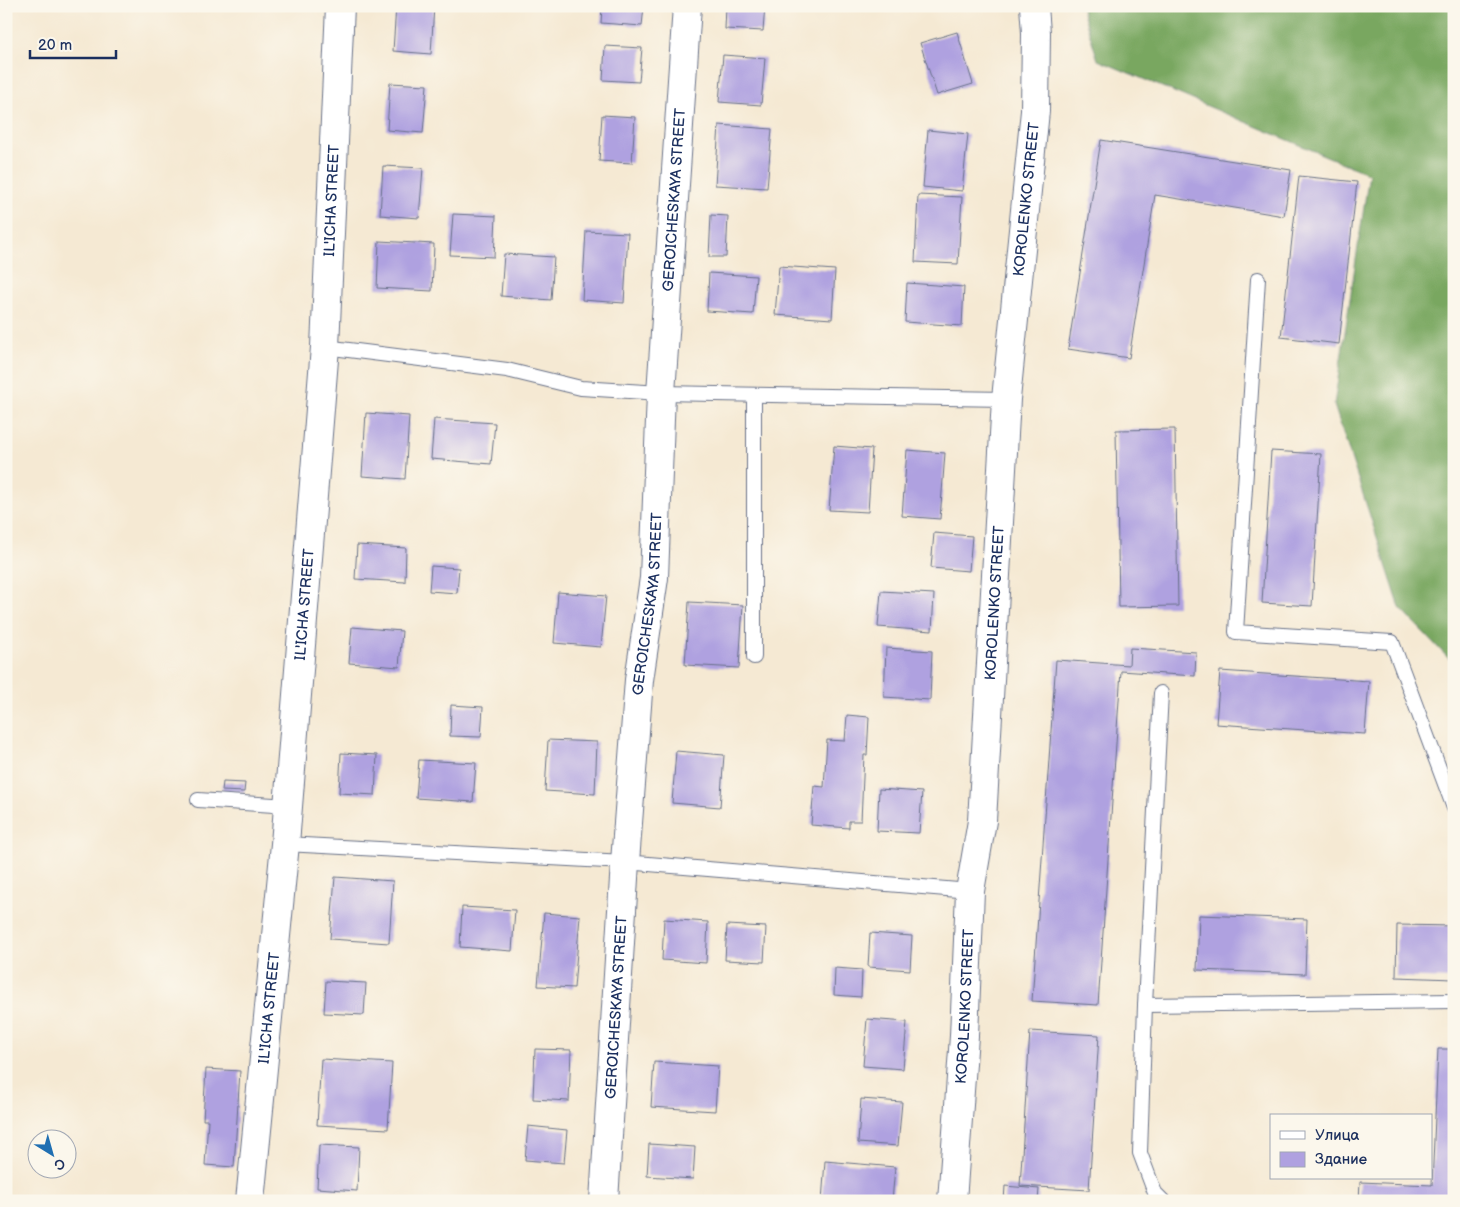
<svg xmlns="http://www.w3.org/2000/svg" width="1460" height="1207" viewBox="0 0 1460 1207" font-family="'Balsamiq Sans',sans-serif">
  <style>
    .forest { fill: #79a761; stroke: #4a6b60 }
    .building { fill: #afa1e0 }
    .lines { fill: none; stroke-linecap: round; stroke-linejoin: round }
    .lane-casing { stroke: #677087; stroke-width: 16 }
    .street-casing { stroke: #677087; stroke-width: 30 }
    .lane { stroke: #fff; stroke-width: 14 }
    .street { stroke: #fff; stroke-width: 28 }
    .labels { text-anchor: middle; stroke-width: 4; stroke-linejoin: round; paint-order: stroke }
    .street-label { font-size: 15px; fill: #1b2f5e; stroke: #fbf7ec }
  </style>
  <rect width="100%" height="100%" fill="#fbf7ec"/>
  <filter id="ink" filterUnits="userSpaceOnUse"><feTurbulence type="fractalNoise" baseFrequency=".02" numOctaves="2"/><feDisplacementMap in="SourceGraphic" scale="10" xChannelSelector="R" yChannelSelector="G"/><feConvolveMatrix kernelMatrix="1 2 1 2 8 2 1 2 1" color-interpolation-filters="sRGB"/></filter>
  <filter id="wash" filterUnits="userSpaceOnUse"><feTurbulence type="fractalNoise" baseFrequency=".0096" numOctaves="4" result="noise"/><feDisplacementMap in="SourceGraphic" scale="20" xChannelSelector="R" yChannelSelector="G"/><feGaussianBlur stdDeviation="1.12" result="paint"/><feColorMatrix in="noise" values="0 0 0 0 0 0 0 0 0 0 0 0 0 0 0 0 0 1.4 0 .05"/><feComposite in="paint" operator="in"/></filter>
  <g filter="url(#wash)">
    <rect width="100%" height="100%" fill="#f5e9d3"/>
    <polygon class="forest" points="1081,6 1454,6 1454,664 1400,608 1334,405 1369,174 1098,60"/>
    <g id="blocks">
      <g class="building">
        <polygon points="396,6 434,6 431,54 393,51"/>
        <polygon points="602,6 644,6 642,26 601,23"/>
        <polygon points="726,6 765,6 763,31 725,29"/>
        <polygon points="957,32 973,84 937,95 920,43"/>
        <polygon points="605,46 642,48 639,82 603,80"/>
        <polygon points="723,55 765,58 761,105 719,102"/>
        <polygon points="390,83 427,85 423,133 387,130"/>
        <polygon points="602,115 635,117 632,163 599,161"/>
        <polygon points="719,125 772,129 767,188 715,185"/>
        <polygon points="928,130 968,134 962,191 923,187"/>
        <polygon points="1101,140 1291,170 1284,216 1155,195 1129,358 1068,349"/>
        <polygon points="383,166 423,168 419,218 380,215"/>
        <polygon points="1299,176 1357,182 1339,344 1281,337"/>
        <polygon points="918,195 962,197 958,264 915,262"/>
        <polygon points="453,214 496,216 494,257 450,255"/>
        <polygon points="711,215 728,216 726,257 709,257"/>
        <polygon points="586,231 628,233 624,303 582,300"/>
        <polygon points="379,241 434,244 432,291 377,288"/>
        <polygon points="504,254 554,257 551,300 501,296"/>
        <polygon points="779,266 835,270 832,319 775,315"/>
        <polygon points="709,273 756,276 753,314 707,311"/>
        <polygon points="907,283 964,287 962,326 905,322"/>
        <polygon points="366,413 409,416 405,479 362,476"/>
        <polygon points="434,419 495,423 491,464 431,459"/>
        <polygon points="1175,429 1178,606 1119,607 1116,430"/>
        <polygon points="834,446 872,449 868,512 829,510"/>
        <polygon points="907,450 945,453 940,519 902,516"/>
        <polygon points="1271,451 1321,454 1312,606 1262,603"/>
        <polygon points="934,533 972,536 969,571 931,568"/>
        <polygon points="357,545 406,548 405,582 355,579"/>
        <polygon points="431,566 459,568 457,593 429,591"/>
        <polygon points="881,591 934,594 932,631 878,627"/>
        <polygon points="558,592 606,596 601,647 554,643"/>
        <polygon points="689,602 743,605 739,668 685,665"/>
        <polygon points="352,627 402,631 399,667 349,663"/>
        <polygon points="886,648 932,651 930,700 884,697"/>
        <polygon points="1130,648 1196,652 1195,676 1121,671 1098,1005 1032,1001 1056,660 1129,665"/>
        <polygon points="1220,671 1369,681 1365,734 1216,724"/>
        <polygon points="451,705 483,707 481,737 450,736"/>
        <polygon points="847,715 869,717 867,755 864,755 861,821 849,821 849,828 811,825 814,786 824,787 827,740 845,741"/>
        <polygon points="548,740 597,742 595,794 545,791"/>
        <polygon points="676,751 724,755 720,807 672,803"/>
        <polygon points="341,753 377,755 375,795 339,793"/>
        <polygon points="419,760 476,763 473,802 416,798"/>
        <polygon points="223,782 245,783 244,792 222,791"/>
        <polygon points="879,789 922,792 919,833 877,831"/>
        <polygon points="335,877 393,881 389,943 330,939"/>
        <polygon points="462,907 515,910 512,951 460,947"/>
        <polygon points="544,913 580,916 574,988 538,986"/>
        <polygon points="1199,915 1307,919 1305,974 1197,970"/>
        <polygon points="664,919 708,922 706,963 662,960"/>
        <polygon points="727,925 766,927 764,962 725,960"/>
        <polygon points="1397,925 1454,926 1454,979 1396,977"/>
        <polygon points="870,933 912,936 910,970 868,967"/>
        <polygon points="835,968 862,970 861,997 834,995"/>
        <polygon points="326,981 366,983 364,1015 324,1013"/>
        <polygon points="867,1019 907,1022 903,1069 863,1066"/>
        <polygon points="1030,1031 1099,1035 1089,1190 1020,1186"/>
        <polygon points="535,1049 571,1050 569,1101 533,1099"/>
        <polygon points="1438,1049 1454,1049 1454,1201 1359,1201 1360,1182 1432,1185"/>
        <polygon points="321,1059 392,1063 388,1129 317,1125"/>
        <polygon points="654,1062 718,1066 715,1111 651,1107"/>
        <polygon points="206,1069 240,1071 234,1167 205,1165 208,1120 203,1120"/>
        <polygon points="861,1099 902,1102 898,1146 858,1143"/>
        <polygon points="528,1126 567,1130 564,1163 525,1160"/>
        <polygon points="649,1144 695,1147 693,1179 647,1176"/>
        <polygon points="319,1145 359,1147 357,1191 317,1188"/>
        <polygon points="825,1161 895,1167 892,1201 822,1201"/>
        <polygon points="1005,1186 1039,1189 1038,1201 1004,1201"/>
        <polygon points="523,1197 564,1199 564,1201 523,1201"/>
      </g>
    </g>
  </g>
  <g filter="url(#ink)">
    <use href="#blocks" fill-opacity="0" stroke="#677087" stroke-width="1"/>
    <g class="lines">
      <g class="lane-casing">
        <g id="lane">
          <polyline points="1258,279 1236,632 1392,642 1454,808"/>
          <polyline points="325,347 507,370 581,388 661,393 1006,399"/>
          <polyline points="754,396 754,657"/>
          <polyline points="1161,693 1145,1005 1140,1153 1155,1193 1163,1201"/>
          <polyline points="198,800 288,806"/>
          <polyline points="285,844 625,862 970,891"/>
          <polyline points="1145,1005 1454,1001"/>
        </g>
      </g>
      <g class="street-casing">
        <g id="street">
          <path id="s1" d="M250,1201l35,-357 40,-497 15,-341"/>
          <path id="s2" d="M604,1201l21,-339 14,-182 15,-102 7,-185 26,-387"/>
          <path id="s3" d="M952,1201l12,-165 6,-145 12,-70 24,-422 29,-288 1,-78 -2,-27"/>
        </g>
      </g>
      <use href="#lane" class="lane"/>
      <use href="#street" class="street"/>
    </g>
  </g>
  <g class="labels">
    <g class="street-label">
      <text dy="5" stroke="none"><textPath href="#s1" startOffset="1004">IL'ICHA STREET</textPath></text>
      <text dy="5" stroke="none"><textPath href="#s2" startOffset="1004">GEROICHESKAYA STREET</textPath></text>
      <text dy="5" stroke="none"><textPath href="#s3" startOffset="1005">KOROLENKO STREET</textPath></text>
      <text dy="5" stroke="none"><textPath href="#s1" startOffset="599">IL'ICHA STREET</textPath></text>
      <text dy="5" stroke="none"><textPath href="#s2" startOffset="599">GEROICHESKAYA STREET</textPath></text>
      <text dy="5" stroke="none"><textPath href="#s3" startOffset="600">KOROLENKO STREET</textPath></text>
      <text dy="5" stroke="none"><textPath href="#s2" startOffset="194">GEROICHESKAYA STREET</textPath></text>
      <text dy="5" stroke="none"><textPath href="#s3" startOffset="195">KOROLENKO STREET</textPath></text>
      <text dy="5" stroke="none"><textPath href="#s1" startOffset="194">IL'ICHA STREET</textPath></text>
    </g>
  </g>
  <rect width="1460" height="1207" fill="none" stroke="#fbf7ec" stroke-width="25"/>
  <rect x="1270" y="1114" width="162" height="65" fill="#fbf7ec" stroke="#a1a7b3"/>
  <rect x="1280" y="1131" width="25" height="8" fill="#ffffff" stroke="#a1a7b3"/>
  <text x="1315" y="1140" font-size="15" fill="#1b2f5e">Улица</text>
  <rect x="1280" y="1152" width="25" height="15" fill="#afa1e0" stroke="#a1a7b3"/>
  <text x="1315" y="1164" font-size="15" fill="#1b2f5e">Здание</text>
  <g transform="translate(52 1154) rotate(143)"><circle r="24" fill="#fbf7ec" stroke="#a1a7b3"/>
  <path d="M0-4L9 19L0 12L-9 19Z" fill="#1f6fb2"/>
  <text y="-8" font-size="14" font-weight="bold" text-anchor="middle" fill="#1b2f5e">С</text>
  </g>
  <path d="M30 50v8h86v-8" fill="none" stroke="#1b2f5e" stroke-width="2.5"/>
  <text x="38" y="50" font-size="15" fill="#1b2f5e" stroke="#fbf7ec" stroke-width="4" paint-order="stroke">20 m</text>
</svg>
